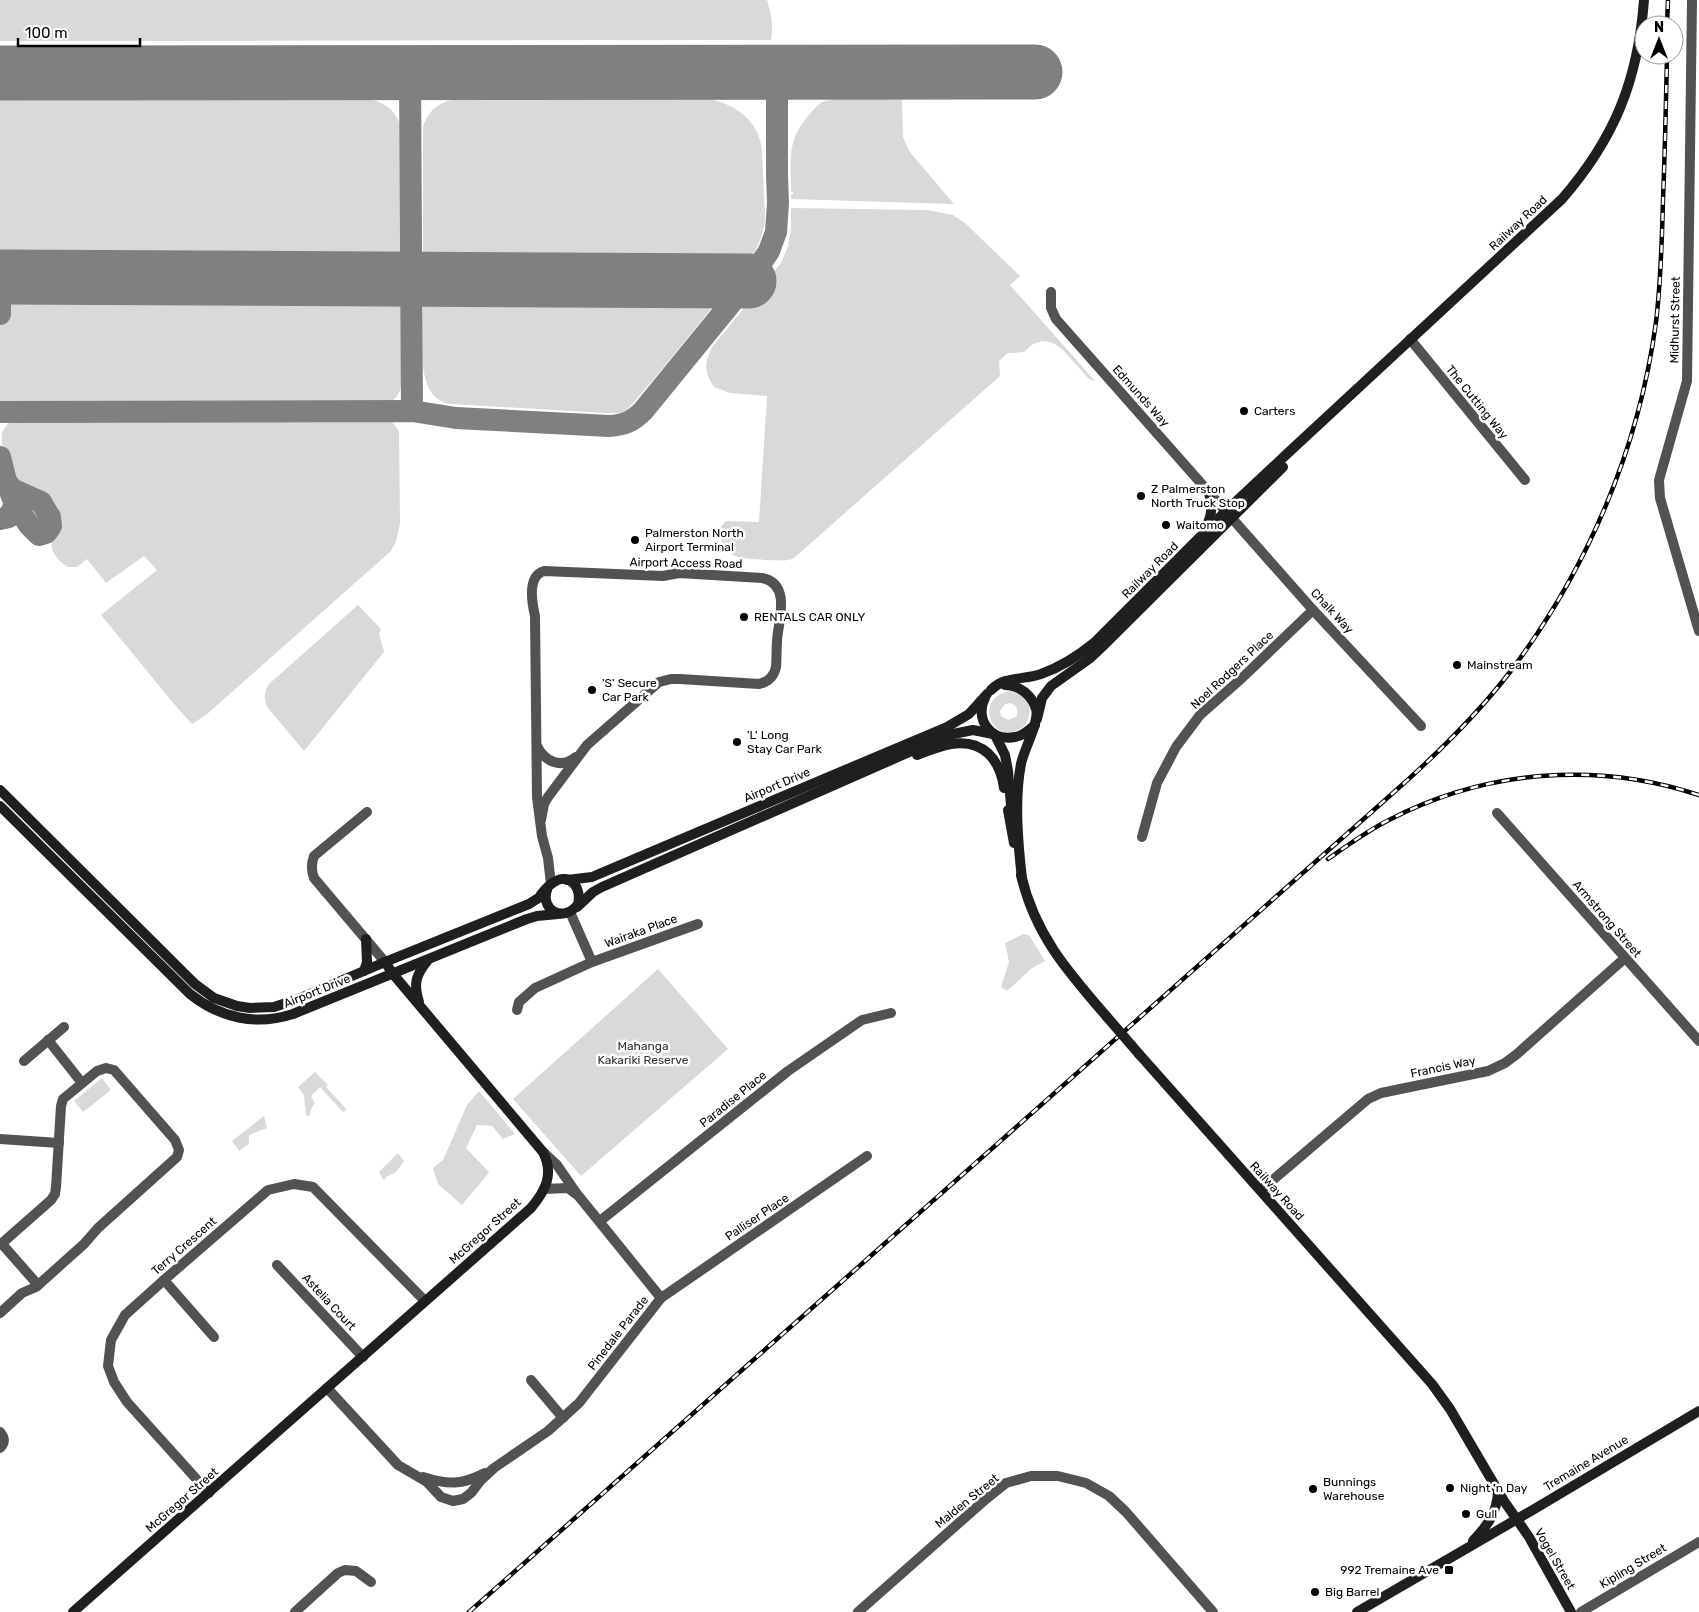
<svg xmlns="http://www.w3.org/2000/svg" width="1699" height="1612" viewBox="0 0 1699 1612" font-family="Rubik,sans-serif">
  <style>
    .green { fill: #d9d9d9; fill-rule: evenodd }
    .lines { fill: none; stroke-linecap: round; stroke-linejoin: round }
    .taxiway { stroke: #808080; stroke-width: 22 }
    .runway { stroke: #808080; stroke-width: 55 }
    .street { stroke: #525252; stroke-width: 10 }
    .secondary { stroke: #1f1f1f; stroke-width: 10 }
    .rail-casing { stroke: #000; stroke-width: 4.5 }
    .rail { stroke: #fff; stroke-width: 2.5; stroke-dasharray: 8; stroke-linecap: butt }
    .secondary-bridge { stroke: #1f1f1f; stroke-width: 10 }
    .poi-dot { fill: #000; stroke: #fff; stroke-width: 2 }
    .labels { text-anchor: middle; stroke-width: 5; stroke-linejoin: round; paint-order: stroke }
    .street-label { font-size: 12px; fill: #000; stroke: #fff }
    .poi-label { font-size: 12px; fill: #000; stroke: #fff; text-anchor: start }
    .park-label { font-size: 12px; fill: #303030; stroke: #fff }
  </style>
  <rect width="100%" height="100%" fill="#fff"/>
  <g class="green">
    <path d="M0,0h767c4,13 7,26 4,40l-771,1z"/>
    <path d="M465,98h242c29,7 51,21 55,52l3,65c0,12 -4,25 -10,36 -11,20 -28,37 -42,55 -28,35 -56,70 -86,104l-6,3h-17l-153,-9c-21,-3 -27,-22 -28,-41v-236c7,-21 20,-27 42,-29z"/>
    <path d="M838,98h64l1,39 6,14 45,53 -163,-5v-4l2,-1v-2h-2c0,-41 -5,-54 26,-86l5,-4z"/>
    <path d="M369,99c17,4 26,11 32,28v237c0,19 4,36 -19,40l-382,1v-305z"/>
    <path d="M791,208l136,2 26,5 12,8 55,53 -10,9 85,96 -6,-2 -25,-28 -9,-7 -6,-2 -7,-1 -9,3 -9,8 -16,1 -9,8 1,15 -206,182c-8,4 -18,2 -27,2 -26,-2 -50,0 -46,-34l5,-5 33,1 8,-126 -37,-3 -16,-6c-10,-16 -10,-23 -2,-40l69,-84 7,-17 3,-17z"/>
    <path d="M382,418v3h9l8,10 1,92 -4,19 -5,9 -185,164 -14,9 -18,-20 -73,-89 56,-45 -13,-14 -38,27 -19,-24 -10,8h-10c-5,-4 -13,-11 -15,-18 -3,-14 12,-24 4,-39l2,-2c-5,-9 -12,-16 -23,-18 -7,-1 -13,0 -19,-5 -8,-6 -16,-41 -14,-52 3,-8 9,-13 17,-14z"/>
    <path d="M358,605l23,24 -2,5 5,18 -80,99 -36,-43c-5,-9 -4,-16 1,-24z"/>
    <path d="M1010,691c13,3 24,14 18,28 -2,5 -5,9 -10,11 -28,13 -44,-33 -8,-39zM1010,703c7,2 9,8 6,14l-8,3 -7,-4 -1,-5 5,-7z"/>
    <polygon points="1023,934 1029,935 1045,961 1032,968 1007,991 1001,987 1009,962 1005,943"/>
    <polygon points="658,969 728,1049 581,1176 513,1099"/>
    <polygon points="315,1072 328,1085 326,1087 347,1110 343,1112 320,1087 311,1096 315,1104 313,1105 309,1116 306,1116 304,1095 298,1087"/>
    <polygon points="102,1078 111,1090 83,1112 74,1101"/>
    <path d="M479,1091l36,43 -12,5 -11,-13 -15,-1 -11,23 23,24c-8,12 -18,21 -27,33l-24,-21 -5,-16 10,-8 24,-55z"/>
    <polygon points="264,1116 267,1128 249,1135 249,1144 239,1151 232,1141"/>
    <polygon points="398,1153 404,1161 396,1172 386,1177 384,1181 379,1172"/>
  </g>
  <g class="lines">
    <g class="taxiway">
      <polyline points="410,72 412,411"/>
      <polyline points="0,303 0,314"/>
      <path d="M0,412l412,-1 44,7 153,8c15,-1 23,-4 34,-15l106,-130 20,-30 7,-19 2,-29 -1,-27v-103"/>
      <polyline points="0,457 6,481 12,489 41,502 50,517 51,526 46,533 39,535 29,525 15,504"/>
      <polyline points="0,519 9,517 15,504 11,494"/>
    </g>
    <g class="runway">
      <polyline points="0,73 1035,72"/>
      <polyline points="0,277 749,281"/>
    </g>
    <g class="street">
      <polyline points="1692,0 1687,381 1659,480 1660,498 1699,631"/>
      <polyline points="1051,292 1051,308 1056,319 1313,610 1421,726"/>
      <polyline points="1410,339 1525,480"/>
      <path d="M537,746c8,16 24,23 39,11"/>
      <path d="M367,812l-53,44c-3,8 -3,14 0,22l71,84"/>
      <polyline points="1497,813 1699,1041"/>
      <path d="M541,820l3,-16 4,-7 39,-52 72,-63 12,-3h9l79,5c10,-2 15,-8 17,-17 1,-11 0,-24 2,-35 3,-19 10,-49 -16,-54l-83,-5 -16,3 -119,-5c-17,5 -12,32 -9,45l2,181 5,39 6,22 3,26"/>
      <polyline points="1142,837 1157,783 1176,747 1200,715 1242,678 1313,610"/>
      <polyline points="570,912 592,962"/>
      <polyline points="517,1010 519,1002 535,988 592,962 698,924"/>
      <polyline points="48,1040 82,1083"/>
      <polyline points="24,1061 64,1027"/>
      <polyline points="0,1139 59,1143"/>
      <polyline points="543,1152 557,1165 577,1194 661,1298"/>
      <polyline points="544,1189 568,1188 576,1194"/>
      <polyline points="1261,1190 1368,1099 1381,1093 1488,1071 1505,1063 1517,1054 1625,958"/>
      <polyline points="600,1221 788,1071 862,1020 891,1013"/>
      <polyline points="2,1244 38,1285"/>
      <polyline points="0,1245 51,1200 55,1194 56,1187 61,1106 63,1099 97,1071 106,1068 114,1070 175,1140 179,1150 177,1157 98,1228 84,1244 36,1287 22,1293 0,1313"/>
      <polyline points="277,1265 363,1357"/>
      <polyline points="164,1280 214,1337"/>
      <polyline points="531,1380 563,1418"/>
      <polyline points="327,1388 398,1465 427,1482 441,1497 453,1501 463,1499 471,1493 481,1480 494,1468 548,1431 579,1403 661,1298 867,1156"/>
      <path d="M0,1432c5,6 5,11 0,16"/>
      <path d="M423,1477c25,8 39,8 62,-4"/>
      <polyline points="209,1493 127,1402 114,1382 108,1366 111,1340 125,1315 164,1280 268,1190 294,1184 313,1187 425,1301"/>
      <polyline points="295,1612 338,1573 345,1570 356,1571 371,1582"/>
      <polyline points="858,1612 986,1499 1006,1483 1031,1476 1058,1476 1086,1483 1109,1496 1126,1512 1213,1612"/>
      <polyline points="1581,1612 1699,1542"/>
    </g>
    <g class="secondary">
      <path d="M1204,528c10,-11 7,-23 5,-36"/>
      <path d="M1005,685c14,0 27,10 31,24 4,12 -12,40 -15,55 -7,36 -3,79 1,115"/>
      <path d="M991,690c13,-14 33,-10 50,-16 20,-7 37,-18 53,-31l132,-132 63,-59 273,-253c53,-61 76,-119 82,-199"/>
      <path d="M985,698c-11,21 6,44 30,39 8,-1 14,-7 20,-12"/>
      <polyline points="1037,719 1042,698 1051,686 1089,659 1105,644 1283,467"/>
      <polyline points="995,735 1005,755 1008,771 1012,816"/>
      <path d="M917,755c11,-4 22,-9 34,-11 32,-5 49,15 53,44"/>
      <path d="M0,790l195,194 19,14 23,8 13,2 24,-1 24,-8 87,-37 144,-58 11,-7v-1c4,-5 8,-11 14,-14 16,-10 28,6 24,22 -14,20 -40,6 -30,-17"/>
      <path d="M0,806l190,188c30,24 66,32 103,20l234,-95 10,-3 21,-2"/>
      <polyline points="1008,810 1014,843"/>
      <path d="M1021,875c14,60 47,97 86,142"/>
      <polyline points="567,880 592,877 599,874 947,727 969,714 987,694"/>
      <polyline points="577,907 593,892 602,887 948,735 973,730 993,734"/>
      <polyline points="364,971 367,962 366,939"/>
      <path d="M419,1002c-6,-19 -3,-27 9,-42"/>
      <polyline points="1139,1054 1432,1384 1450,1409 1504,1501 1529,1537 1571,1612"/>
      <path d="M1473,1541c14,-15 24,-28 25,-49"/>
      <path d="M73,1612l458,-404c15,-18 23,-34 12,-56l-150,-178 -8,-12"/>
      <polyline points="1357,1612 1531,1511 1699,1411"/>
    </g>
    <g class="rail-casing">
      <g id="rail">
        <polyline points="1667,25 1668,0"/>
        <path d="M1328,859c20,-14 39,-28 61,-39 96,-50 207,-59 310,-25"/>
        <path d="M469,1612l924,-819c42,-37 83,-77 117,-121 77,-102 129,-223 146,-350 5,-41 6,-82 7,-123 2,-48 3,-96 4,-144"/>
      </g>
    </g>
    <use href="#rail" class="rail"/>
    <polyline class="secondary-bridge" points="1107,1017 1139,1054"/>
  </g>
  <g class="poi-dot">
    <circle cx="1244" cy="411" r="5"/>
    <circle cx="1141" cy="496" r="5"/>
    <circle cx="1166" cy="525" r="5"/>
    <circle cx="635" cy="540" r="5"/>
    <circle cx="744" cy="617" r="5"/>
    <circle cx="1457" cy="665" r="5"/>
    <circle cx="592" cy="690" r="5"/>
    <circle cx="737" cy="742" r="5"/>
    <circle cx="1450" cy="1488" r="5"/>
    <circle cx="1313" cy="1489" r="5"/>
    <circle cx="1466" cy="1514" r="5"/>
    <rect x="1444" y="1565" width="10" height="10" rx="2.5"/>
    <circle cx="1315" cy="1592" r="5"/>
  </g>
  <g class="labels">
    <g class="street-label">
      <text transform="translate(1518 223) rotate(-43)" y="4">Railway Road</text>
      <text transform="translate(1675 320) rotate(-89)" y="4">Midhurst Street</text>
      <text transform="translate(1141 396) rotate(48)" y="4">Edmunds Way</text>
      <text transform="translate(1477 402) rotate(51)" y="4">The Cutting Way</text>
      <text transform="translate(686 563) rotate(1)" y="4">Airport Access Road</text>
      <text transform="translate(1150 570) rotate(-45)" y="4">Railway Road</text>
      <text transform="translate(1332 611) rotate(47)" y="4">Chalk Way</text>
      <text transform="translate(1232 670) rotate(-43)" y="4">Noel Rodgers Place</text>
      <text transform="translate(777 785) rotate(-23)" y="4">Airport Drive</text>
      <text transform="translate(1607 919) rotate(49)" y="4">Armstrong Street</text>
      <text transform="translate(641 931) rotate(-20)" y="4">Wairaka Place</text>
      <text transform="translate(317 991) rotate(-22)" y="4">Airport Drive</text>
      <text transform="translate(1443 1067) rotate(-12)" y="4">Francis Way</text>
      <text transform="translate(733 1099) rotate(-39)" y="4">Paradise Place</text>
      <text transform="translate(1277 1191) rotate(48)" y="4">Railway Road</text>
      <text transform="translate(757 1217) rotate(-34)" y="4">Palliser Place</text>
      <text transform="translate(485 1231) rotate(-42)" y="4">McGregor Street</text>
      <text transform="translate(184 1246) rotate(-41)" y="4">Terry Crescent</text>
      <text transform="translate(329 1302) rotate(47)" y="4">Astelia Court</text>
      <text transform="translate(618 1333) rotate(-52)" y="4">Pinedale Parade</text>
      <text transform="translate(1586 1463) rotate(-31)" y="4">Tremaine Avenue</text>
      <text transform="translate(182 1500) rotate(-41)" y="4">McGregor Street</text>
      <text transform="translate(967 1501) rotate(-39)" y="4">Malden Street</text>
      <text transform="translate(1555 1559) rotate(60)" y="4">Vogel Street</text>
      <text transform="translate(1633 1566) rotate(-31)" y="4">Kipling Street</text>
    </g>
    <g class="poi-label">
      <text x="1254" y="415">Carters</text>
      <text x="1151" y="493">Z Palmerston<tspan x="1151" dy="14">North Truck Stop</tspan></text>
      <text x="1176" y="529">Waitomo</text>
      <text x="645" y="537">Palmerston North<tspan x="645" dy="14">Airport Terminal</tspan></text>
      <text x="754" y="621">RENTALS CAR ONLY</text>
      <text x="1467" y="669">Mainstream</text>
      <text x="602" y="687">'S' Secure<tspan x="602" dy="14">Car Park</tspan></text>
      <text x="747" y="739">'L' Long<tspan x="747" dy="14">Stay Car Park</tspan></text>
      <text x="1323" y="1486">Bunnings<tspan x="1323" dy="14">Warehouse</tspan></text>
      <text x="1460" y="1492">Night 'n Day</text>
      <text x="1476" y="1518">Gull</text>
      <text x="1439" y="1574" text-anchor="end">992 Tremaine Ave</text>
      <text x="1325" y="1596">Big Barrel</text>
    </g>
    <g class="park-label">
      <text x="643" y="1050">Mahanga<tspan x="643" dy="14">Kakariki Reserve</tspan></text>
    </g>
  </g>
  <g transform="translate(1659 40)"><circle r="24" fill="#ffffff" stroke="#999999"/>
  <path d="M0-4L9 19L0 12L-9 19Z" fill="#000000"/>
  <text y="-8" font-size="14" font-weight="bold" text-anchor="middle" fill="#000000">N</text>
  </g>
  <path d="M18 38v8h122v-8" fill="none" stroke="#000000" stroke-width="2.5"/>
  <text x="25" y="38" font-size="15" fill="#000000" stroke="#ffffff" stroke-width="4" paint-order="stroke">100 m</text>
</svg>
